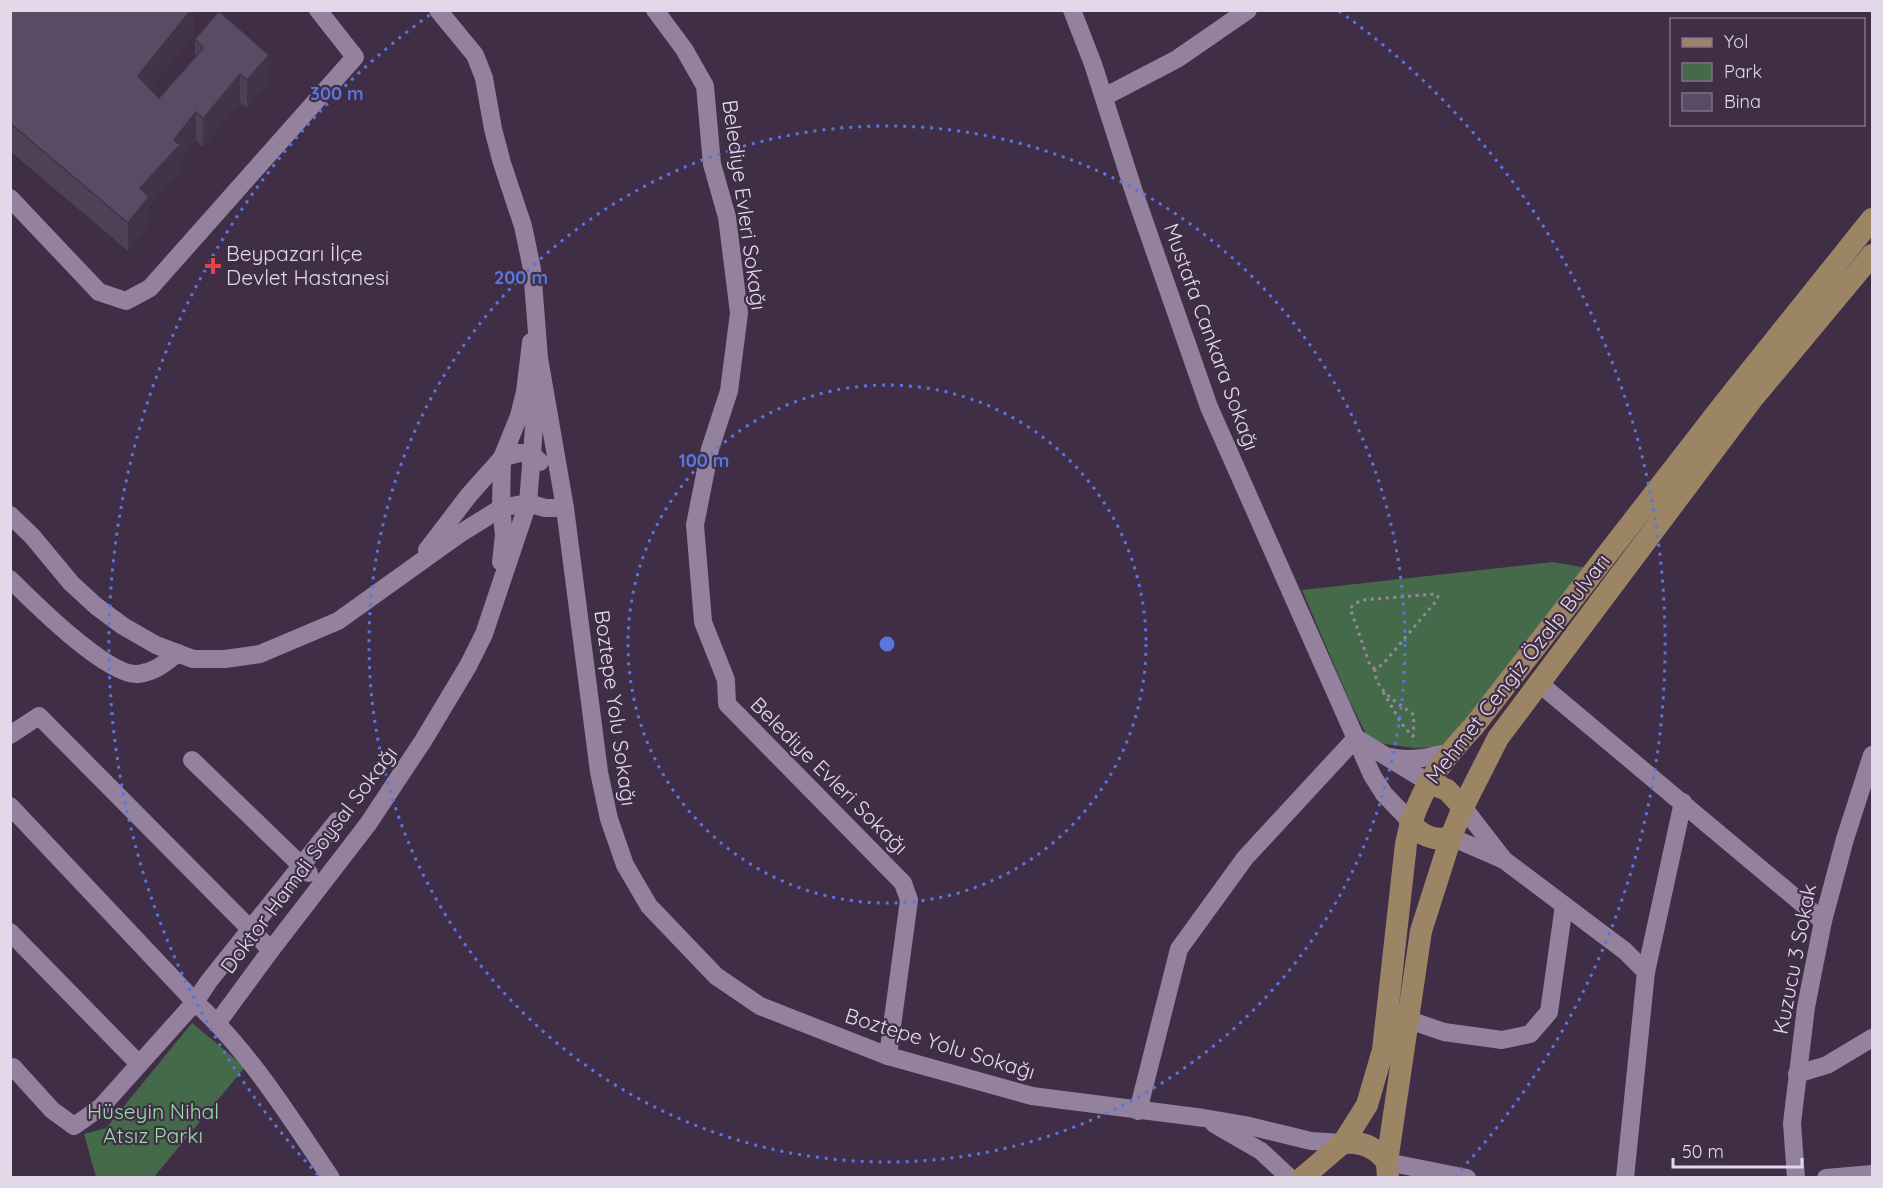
<svg xmlns="http://www.w3.org/2000/svg" width="1883" height="1188" viewBox="0 0 1883 1188" font-family="Quicksand,sans-serif">
  <style>
    .green { fill: #456a4a }
    .lines { fill: none; stroke-linecap: round; stroke-linejoin: round }
    .path { stroke: #96889c; stroke-width: 3; stroke-dasharray: 3 4.5; stroke-linecap: butt }
    .minor { stroke: #94819d; stroke-width: 18 }
    .major { stroke: #9c8565; stroke-width: 22 }
    .wall { fill: #4e4056 }
    .shaded-wall { fill: #403446 }
    .building { fill: #5b4a64; stroke: #403446; stroke-width: 1.5 }
    .ring { fill: none; stroke: #5877dd; stroke-width: 3; stroke-dasharray: 3 6 }
    .health-dot { fill: #e0444e; stroke: #3f2e46; stroke-width: 2 }
    .labels { text-anchor: middle; stroke-width: 4.5; stroke-linejoin: round; paint-order: stroke }
    .street-label { font-size: 21px; fill: #e2d8e8; stroke: #3f2e46 }
    .poi-label { font-size: 21px; fill: #e2d8e8; stroke: #3f2e46; text-anchor: start }
    .park-label { font-size: 21px; fill: #97dfa1; stroke: #3f2e46 }
    .centre { fill: #5877dd; stroke: #3f2e46; stroke-width: 3 }
    .ring-label { font-size: 18px; text-anchor: middle; font-weight: bold; fill: #5877dd; stroke: #3f2e46; stroke-width: 4.5; stroke-linejoin: round; paint-order: stroke }
  </style>
  <rect width="100%" height="100%" fill="#3f2e46"/>
  <g class="green">
    <polygon points="1553,562 1587,568 1455,734 1444,744 1434,747 1414,748 1378,743 1366,734 1350,702 1302,590"/>
    <polygon points="192,1023 245,1067 154,1177 96,1177 84,1134 106,1128"/>
  </g>
  <g class="lines">
    <g class="path">
      <path d="M1375,669l-5,-4 -20,-57 6,-5 7,-3 72,-6 3,2 -1,4 -54,64 -8,5c-2,21 25,35 39,46l-1,27"/>
      <polyline points="1383,692 1402,724 1413,737"/>
    </g>
    <g class="minor">
      <polyline points="438,10 475,55 484,78 493,129 502,163 523,226 532,269 539,358 565,508 599,772 609,819 625,865 649,906 716,976 760,1006 888,1056 1032,1096 1204,1118 1245,1125 1311,1141 1343,1143"/>
      <polyline points="655,10 684,49 705,86 712,164 727,217 739,313 729,391 710,449 695,525 703,622 726,680 727,704 903,883 909,900 888,1056"/>
      <polyline points="1072,10 1093,64 1134,192 1209,407 1372,775 1384,794 1410,821"/>
      <polyline points="1104,97 1177,59 1248,10"/>
      <polyline points="10,198 99,292 126,301 150,288 355,57 318,10"/>
      <polyline points="10,515 32,536 71,583 96,606 123,626 156,645 193,659 225,659 260,654 338,621 461,533 501,508 528,503 545,508 565,508"/>
      <polyline points="427,550 469,495 502,458 519,453 532,454 540,462"/>
      <polyline points="501,562 504,535 501,508 502,458 519,416 525,392 531,342"/>
      <path d="M10,579c22,22 98,98 128,95 17,-2 27,-11 40,-21"/>
      <polyline points="1540,684 1823,921"/>
      <polyline points="10,735 39,716 271,950"/>
      <polyline points="1356,738 1428,782"/>
      <path d="M1390,757c20,5 41,0 60,-5"/>
      <polyline points="192,760 309,873"/>
      <path d="M10,806l185,196c55,50 94,114 136,176"/>
      <polyline points="1451,837 1504,860 1463,807"/>
      <polyline points="1504,860 1625,951 1646,972"/>
      <polyline points="10,932 139,1064"/>
      <polyline points="1409,1020 1444,1032 1502,1040 1530,1034 1549,1012 1564,905"/>
      <polyline points="218,1022 271,950 368,824 423,741 468,666 484,634 528,503 537,390"/>
      <polyline points="10,1070 13,1067 52,1110 74,1126 101,1107 195,1002 209,981 337,821"/>
      <polyline points="1797,1074 1827,1065 1872,1038"/>
      <polyline points="1138,1111 1179,949 1245,858 1356,738"/>
      <polyline points="1214,1124 1261,1151 1290,1178"/>
      <polyline points="1387,1162 1467,1178"/>
      <polyline points="1625,1178 1646,972 1683,802"/>
      <polyline points="1796,1178 1792,1123 1806,1007 1823,921 1845,839 1872,755"/>
      <polyline points="1826,1178 1872,1174"/>
    </g>
    <g class="major">
      <polyline points="1428,782 1447,790 1463,807"/>
      <path d="M1410,821c9,14 24,21 41,16"/>
      <path d="M1343,1143c18,-2 33,4 44,19"/>
      <path d="M1302,1178l41,-35 24,-38 16,-55 23,-206c9,-49 34,-82 68,-118l253,-326 145,-181"/>
      <polyline points="1388,1178 1387,1162 1421,931 1451,837 1463,807 1498,738 1753,398 1872,255"/>
    </g>
  </g>
  <polygon class="wall" points="10,10 194,10 194,35 150,89 159,98 195,57 195,39 269,83 247,108 240,102 203,147 196,140 180,161 180,173 149,206 149,225 128,251 10,151"/>
  <g class="shaded-wall">
    <polygon points="191,10 194,10 194,35 138,104 138,76"/>
    <polygon points="269,55 269,83 247,108 247,80"/>
    <polygon points="240,74 240,102 203,147 203,119"/>
    <polygon points="196,112 196,140 180,161 180,173 149,206 149,225 128,251 128,223 140,188 174,140"/>
  </g>
  <polygon class="building" points="10,10 191,10 138,76 159,98 203,48 195,39 219,11 269,55 247,80 240,74 203,119 196,112 174,140 180,145 140,188 149,197 128,223 10,123"/>
  <g class="ring">
    <circle cx="887" cy="644" r="259"/>
    <circle cx="887" cy="644" r="518"/>
    <path d="M318 1175A778 778 0 0 1 435 11M1339 11A778 778 0 0 1 1456 1175"/>
  </g>
  <path class="health-dot" d="M210 257h6v6h6v6h-6v6h-6v-6h-6v-6h6z"/>
  <g class="labels">
    <g class="street-label">
      <text transform="translate(744 205) rotate(82)" y="7">Belediye Evleri Sokağı</text>
      <text transform="translate(1211 337) rotate(70)" y="7">Mustafa Cankara Sokağı</text>
      <text transform="translate(1518 669) rotate(-52)" y="7">Mehmet Cengiz Özalp Bulvarı</text>
      <text transform="translate(615 708) rotate(82)" y="7">Boztepe Yolu Sokağı</text>
      <text transform="translate(829 776) rotate(45)" y="7">Belediye Evleri Sokağı</text>
      <text transform="translate(309 860) rotate(-53)" y="7">Doktor Hamdi Soysal Sokağı</text>
      <text transform="translate(1795 959) rotate(-79)" y="7">Kuzucu 3 Sokak</text>
      <text transform="translate(940 1044) rotate(17)" y="7">Boztepe Yolu Sokağı</text>
    </g>
    <g class="poi-label">
      <text x="226" y="261">Beypazarı İlçe<tspan x="226" dy="24">Devlet Hastanesi</tspan></text>
    </g>
    <g class="park-label">
      <text x="153" y="1119">Hüseyin Nihal<tspan x="153" dy="24">Atsız Parkı</tspan></text>
    </g>
  </g>
  <circle cx="887" cy="644" r="9" class="centre"/>
  <g class="ring-label">
    <text x="337" y="100">300 m</text>
    <text x="521" y="284">200 m</text>
    <text x="704" y="467">100 m</text>
  </g>
  <rect width="1883" height="1188" fill="none" stroke="#e2d8e8" stroke-width="24"/>
  <rect x="1670" y="18" width="195" height="108" fill="#3f2e46" stroke="#807287" stroke-width="1.5"/>
  <rect x="1682" y="38" width="30" height="9" fill="#9c8565" stroke="#807287" stroke-width="1.5"/>
  <text x="1724" y="48" font-size="18" fill="#e2d8e8">Yol</text>
  <rect x="1682" y="63" width="30" height="18" fill="#456a4a" stroke="#807287" stroke-width="1.5"/>
  <text x="1724" y="78" font-size="18" fill="#e2d8e8">Park</text>
  <rect x="1682" y="93" width="30" height="18" fill="#5b4a64" stroke="#807287" stroke-width="1.5"/>
  <text x="1724" y="108" font-size="18" fill="#e2d8e8">Bina</text>
  <path d="M1673 1158v9h129v-9" fill="none" stroke="#e2d8e8" stroke-width="3"/>
  <text x="1682" y="1158" font-size="18" fill="#e2d8e8" stroke="#3f2e46" stroke-width="4.5" paint-order="stroke">50 m</text>
</svg>
